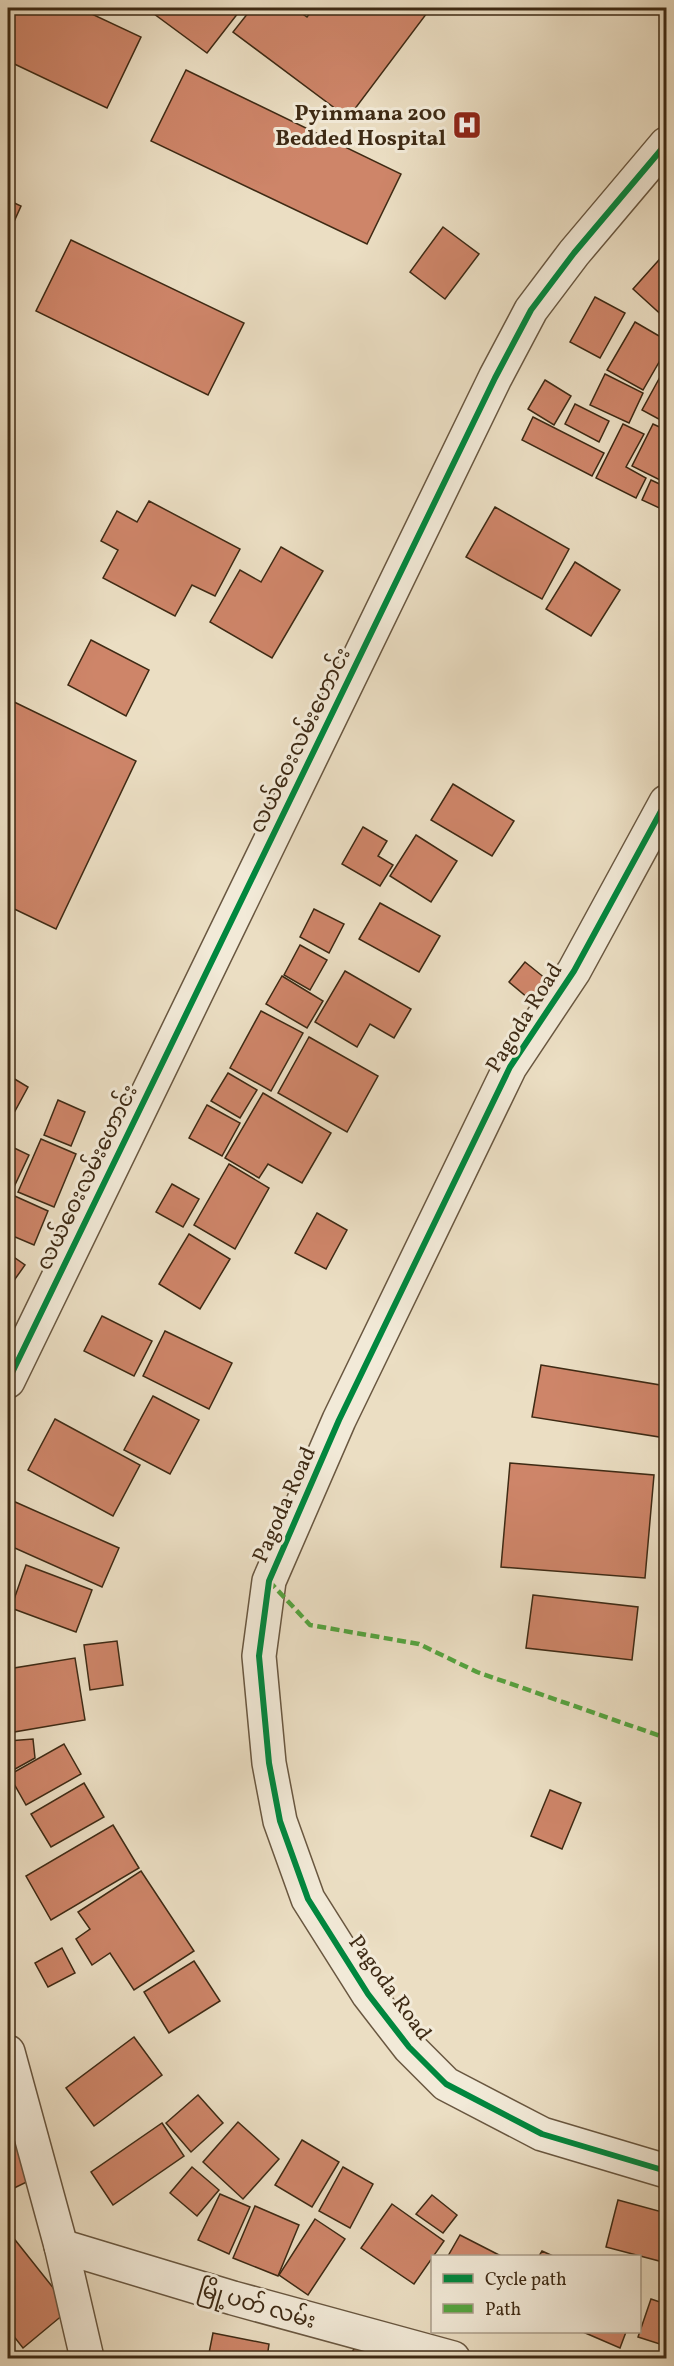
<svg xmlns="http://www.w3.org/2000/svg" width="674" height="2366" viewBox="0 0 674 2366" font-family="Vollkorn,'Noto Sans Myanmar',serif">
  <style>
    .building { fill: #ce8569; stroke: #3e2a14; stroke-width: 1.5 }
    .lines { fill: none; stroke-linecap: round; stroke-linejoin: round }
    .minor-casing { stroke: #695740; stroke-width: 36 }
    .minor { stroke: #f2ead8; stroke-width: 33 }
    .quiet { stroke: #54a43f; stroke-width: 4.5; stroke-dasharray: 9 4.5; stroke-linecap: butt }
    .cycleway-casing { stroke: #f2ead8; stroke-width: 10 }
    .cycleway { stroke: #00873e; stroke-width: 6 }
    .labels { text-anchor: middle; stroke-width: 6; stroke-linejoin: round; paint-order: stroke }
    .poi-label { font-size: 22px; font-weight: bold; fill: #3e2a14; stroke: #f2ead8; text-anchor: end }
    .street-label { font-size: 22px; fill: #3e2a14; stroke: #f2ead8 }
  </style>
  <rect width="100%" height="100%" fill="#ebdec3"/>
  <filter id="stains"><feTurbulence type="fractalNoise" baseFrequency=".00333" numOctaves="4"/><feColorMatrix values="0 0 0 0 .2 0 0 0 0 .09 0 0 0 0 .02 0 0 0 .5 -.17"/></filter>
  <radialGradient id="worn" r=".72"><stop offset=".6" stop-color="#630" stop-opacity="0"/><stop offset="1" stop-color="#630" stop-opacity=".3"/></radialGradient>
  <g class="building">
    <polygon points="8,8 79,8 141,37 107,108 8,61"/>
    <polygon points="146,8 242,8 207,53"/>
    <polygon points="252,8 294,8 307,17 314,8 420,8 427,13 348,118 233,32"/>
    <polygon points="186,70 401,174 367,244 151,141"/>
    <polygon points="8,200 21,206 8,235"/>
    <polygon points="443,227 479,254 445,299 410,272"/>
    <polygon points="71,240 244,323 208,395 36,311"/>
    <polygon points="666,252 666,319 633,289"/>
    <polygon points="595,297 625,313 600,358 570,342"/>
    <polygon points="635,322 666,340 666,350 643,390 607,370"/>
    <polygon points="666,366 666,423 642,410"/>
    <polygon points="605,374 643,393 629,423 590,405"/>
    <polygon points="545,380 571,396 554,425 528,409"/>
    <polygon points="575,404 609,421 599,442 565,424"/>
    <polygon points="533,417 604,453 592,476 522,440"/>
    <polygon points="623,424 644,434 626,467 646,478 636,498 596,478"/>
    <polygon points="653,424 666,430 666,483 632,466"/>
    <polygon points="651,480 666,487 666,511 642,500"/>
    <polygon points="149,501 240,549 215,596 192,585 175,616 103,578 118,550 101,541 117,511 137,522"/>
    <polygon points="495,507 569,549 542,599 466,557"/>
    <polygon points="281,547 323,571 272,658 210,622 240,570 261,582"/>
    <polygon points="575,562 620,590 591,636 546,609"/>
    <polygon points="91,640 149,670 126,716 68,685"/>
    <polygon points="8,699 136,761 56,929 8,906"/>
    <polygon points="453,784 514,821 492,856 431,820"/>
    <polygon points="363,827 387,841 378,856 393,865 380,886 342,864"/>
    <polygon points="416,835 457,861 431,902 390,876"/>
    <polygon points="380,903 440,936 419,972 359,939"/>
    <polygon points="314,909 344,924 329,953 300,937"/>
    <polygon points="300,945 327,960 310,990 284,975"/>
    <polygon points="525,962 551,983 534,1003 509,982"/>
    <polygon points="345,971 411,1009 394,1038 370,1024 357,1047 315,1022"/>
    <polygon points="282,976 323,1001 307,1028 266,1004"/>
    <polygon points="261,1011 303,1033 271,1091 230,1068"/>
    <polygon points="309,1037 378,1076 347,1132 278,1093"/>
    <polygon points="228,1073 257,1090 240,1118 211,1101"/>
    <polygon points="8,1075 28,1087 8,1124"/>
    <polygon points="263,1093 331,1133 302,1183 268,1164 259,1178 225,1158"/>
    <polygon points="58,1100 85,1112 71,1146 44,1135"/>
    <polygon points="207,1105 240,1123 222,1156 189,1138"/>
    <polygon points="41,1139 76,1154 54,1207 18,1192"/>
    <polygon points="8,1145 29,1155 13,1189 8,1187"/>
    <polygon points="229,1164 269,1188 235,1249 194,1225"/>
    <polygon points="172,1184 199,1199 183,1227 156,1212"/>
    <polygon points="8,1193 48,1211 34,1245 8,1234"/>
    <polygon points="317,1213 347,1230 326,1269 295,1253"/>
    <polygon points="189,1234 230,1259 200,1309 159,1284"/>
    <polygon points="8,1253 25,1265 8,1289"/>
    <polygon points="102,1316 152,1341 134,1376 84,1351"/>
    <polygon points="165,1331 232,1363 209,1409 143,1376"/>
    <polygon points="541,1365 666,1386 666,1438 532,1417"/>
    <polygon points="153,1396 199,1420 170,1474 124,1450"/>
    <polygon points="55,1419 140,1465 113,1516 28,1470"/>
    <polygon points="510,1463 654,1475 645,1578 501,1567"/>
    <polygon points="13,1501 119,1548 102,1587 8,1545 8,1514"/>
    <polygon points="26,1565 92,1590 76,1632 11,1608"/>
    <polygon points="533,1595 638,1607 632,1660 526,1648"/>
    <polygon points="117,1641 123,1685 90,1690 84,1645"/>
    <polygon points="75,1658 85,1720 8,1733 8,1669"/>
    <polygon points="33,1739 35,1758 8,1773 8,1741"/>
    <polygon points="64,1744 81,1774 26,1805 9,1775"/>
    <polygon points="84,1783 104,1817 51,1847 31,1814"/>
    <polygon points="550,1790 581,1803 562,1849 531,1836"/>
    <polygon points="113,1825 139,1868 51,1920 26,1876"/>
    <polygon points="141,1871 194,1951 134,1990 110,1953 92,1965 76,1939 90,1929 78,1912"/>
    <polygon points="62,1948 75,1973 48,1987 35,1963"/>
    <polygon points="194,1961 220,2001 169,2033 144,1992"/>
    <polygon points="134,2037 162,2075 94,2126 66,2088"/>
    <polygon points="198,2095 223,2123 191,2152 166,2123"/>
    <polygon points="8,2117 35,2178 8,2191"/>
    <polygon points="238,2122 279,2159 243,2199 203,2162"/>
    <polygon points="162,2123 184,2156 113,2205 91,2172"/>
    <polygon points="302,2140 339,2162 312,2207 275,2185"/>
    <polygon points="192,2167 219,2190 197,2216 170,2193"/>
    <polygon points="343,2167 373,2184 350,2228 319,2211"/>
    <polygon points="220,2194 250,2207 229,2254 198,2240"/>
    <polygon points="432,2195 457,2215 443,2233 416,2214"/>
    <polygon points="618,2200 666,2213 666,2250 663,2262 606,2247"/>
    <polygon points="392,2204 444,2241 414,2284 361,2248"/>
    <polygon points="255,2206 299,2225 278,2276 233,2258"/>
    <polygon points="315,2219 345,2239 308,2295 279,2275"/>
    <polygon points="8,2231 70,2309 23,2348 8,2329"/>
    <polygon points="460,2235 501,2256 448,2256"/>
    <polygon points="542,2251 553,2256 539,2256"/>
    <polygon points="651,2299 666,2304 666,2346 638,2337"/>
    <polygon points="583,2332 626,2332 620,2348"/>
    <polygon points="213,2333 269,2344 267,2358 208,2358"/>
    <polygon points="358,2343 383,2358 348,2358"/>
  </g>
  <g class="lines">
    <g class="minor-casing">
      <g id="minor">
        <polyline points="666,802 574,971 510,1067 339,1420 269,1581 259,1656 269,1763 280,1821 308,1899 368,1994 409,2047 446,2084 542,2134 666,2171"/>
        <polyline points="8,1381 495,378 531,310 574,253 666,144"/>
        <polyline points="8,2052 61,2246 87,2358"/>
        <polyline points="61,2246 233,2298 453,2358"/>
      </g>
    </g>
    <use href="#minor" class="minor"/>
    <polyline class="quiet" points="269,1581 310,1625 419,1644 477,1672 666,1738"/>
    <g class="cycleway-casing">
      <g id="cycleway">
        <polyline points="666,802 574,971 510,1067 339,1420 269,1581 259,1656 269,1763 280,1821 308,1899 368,1994 409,2047 446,2084 542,2134 666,2171"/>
        <polyline points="8,1381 495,378 531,310 574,253 666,144"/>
      </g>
    </g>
    <use href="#cycleway" class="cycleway"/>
  </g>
  <defs>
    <g id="hospital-square" transform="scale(1.5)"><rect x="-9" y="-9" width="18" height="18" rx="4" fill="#8f2418" stroke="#f2ead8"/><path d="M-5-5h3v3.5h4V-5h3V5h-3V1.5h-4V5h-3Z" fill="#fff"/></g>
  </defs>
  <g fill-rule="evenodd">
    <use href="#hospital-square" x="467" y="125"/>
  </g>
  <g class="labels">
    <g class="poi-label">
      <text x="446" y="120">Pyinmana 200<tspan x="446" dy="25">Bedded Hospital</tspan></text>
    </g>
    <g class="street-label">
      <text transform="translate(299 740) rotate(-64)" y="8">လယ်ဝေးလမ်းဟောင်း</text>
      <text transform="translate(523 1017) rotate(-58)" y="8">Pagoda Road</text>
      <text transform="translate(86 1177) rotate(-64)" y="8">လယ်ဝေးလမ်းဟောင်း</text>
      <text transform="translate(283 1504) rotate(-66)" y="8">Pagoda Road</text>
      <text transform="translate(391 1987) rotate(54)" y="8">Pagoda Road</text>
      <text transform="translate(257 2304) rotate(16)" y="8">မြို့ပတ် လမ်း</text>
    </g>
  </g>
  <rect width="674" height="2366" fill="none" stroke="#ebdec3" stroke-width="30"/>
  <rect x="9" y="9" width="656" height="2348" fill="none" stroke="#3e2a14" stroke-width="3"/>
  <rect x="15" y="15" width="644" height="2336" fill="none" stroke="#3e2a14" stroke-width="1.5"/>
  <rect x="431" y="2255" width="210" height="78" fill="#f2ead8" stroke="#aa9d8a" stroke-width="1.5"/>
  <rect x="443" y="2274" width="30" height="9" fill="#00873e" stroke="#aa9d8a" stroke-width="1.5"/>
  <text x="485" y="2285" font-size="18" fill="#3e2a14">Cycle path</text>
  <rect x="443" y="2304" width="30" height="9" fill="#54a43f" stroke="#aa9d8a" stroke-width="1.5"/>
  <text x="485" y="2315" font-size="18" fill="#3e2a14">Path</text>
  <rect width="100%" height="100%" filter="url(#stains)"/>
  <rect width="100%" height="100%" fill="url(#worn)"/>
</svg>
